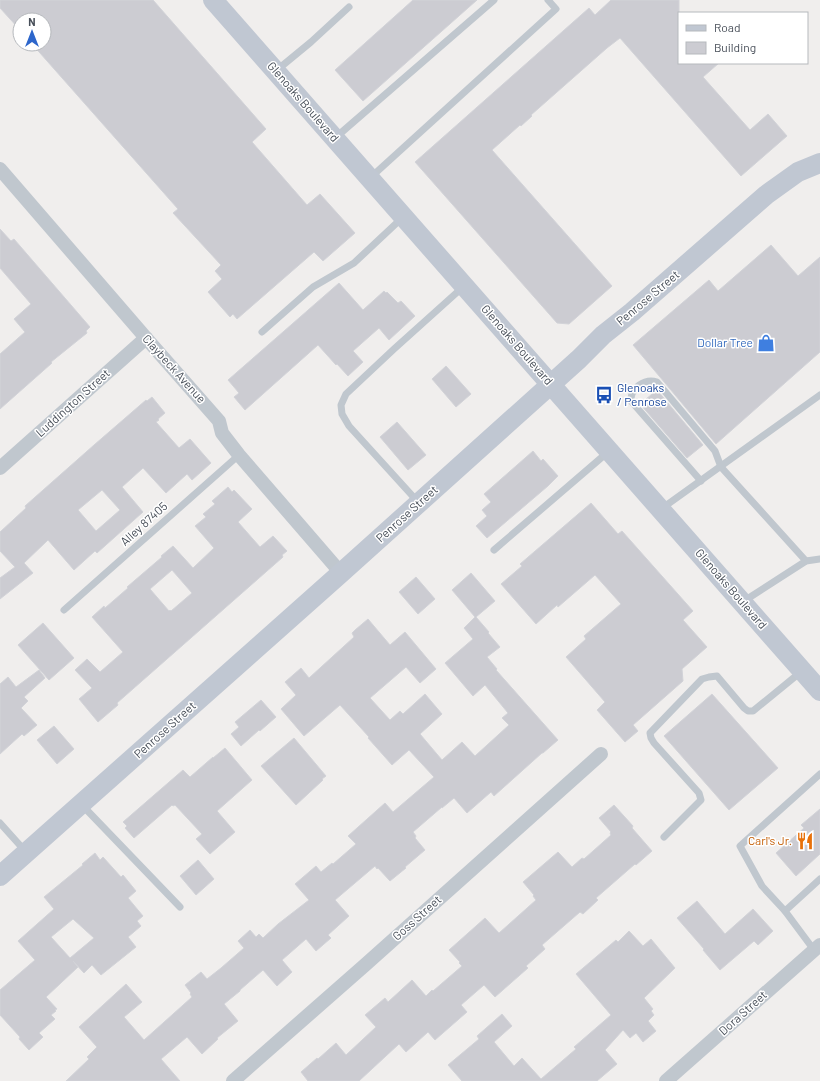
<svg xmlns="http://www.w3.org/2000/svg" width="820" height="1081" viewBox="0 0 820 1081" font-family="Barlow,sans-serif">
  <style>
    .building { fill: #ccccd2; stroke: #d2d3d8; fill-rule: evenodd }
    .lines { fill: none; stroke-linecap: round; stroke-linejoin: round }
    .service { stroke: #c0c7ce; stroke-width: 7 }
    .minor { stroke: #c0c7ce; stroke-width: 14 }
    .secondary { stroke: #c0c7d2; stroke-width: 20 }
    .labels { text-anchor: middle; stroke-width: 3; stroke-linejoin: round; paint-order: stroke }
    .street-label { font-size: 12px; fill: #484f59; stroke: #fff }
    .shop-label { font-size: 12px; fill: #366cbe; stroke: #fff; text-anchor: end }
    .transit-label { font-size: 12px; fill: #164399; stroke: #fff; text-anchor: start }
    .food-label { font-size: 12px; fill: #c56008; stroke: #fff; text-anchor: end }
  </style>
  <rect width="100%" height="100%" fill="#f0eeed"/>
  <g class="building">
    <polygon points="0,0 153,0 266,129 252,142 307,205 320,194 355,233 323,261 314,252 237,319 233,314 230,317 208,292 222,279 215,271 221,265 173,213 178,209 32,44 44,44 44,20 20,20 20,30 0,8"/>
    <polygon points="413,0 477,0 363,101 335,70"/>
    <polygon points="611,0 679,0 679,63 719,63 703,77 750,130 768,114 787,136 741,176 620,38 607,48 531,115 532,116 521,126 520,125 492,150 612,286 569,324 557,323 415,162 589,8 595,15"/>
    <polygon points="0,229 11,241 14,239 90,327 86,331 87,333 51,362 52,363 0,409 0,354 25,332 14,319 31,304 0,268"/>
    <polygon points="771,245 798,276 820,257 820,352 716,444 665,383 633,345 709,280 718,291"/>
    <polygon points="339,283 363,310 384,291 386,293 387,292 398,303 401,301 415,316 389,340 379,328 353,351 363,362 348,376 337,364 336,365 318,345 245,410 234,397 239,393 228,380"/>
    <polygon points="446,366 471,394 456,407 432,379"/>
    <polygon points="657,390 703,445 687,458 640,404"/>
    <path d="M152,397l13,16 -7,6 1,1 -3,2 23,26 11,-9 21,24 -19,17 -5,-6 -21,19 -23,-25 -21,19 21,25 -46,41 -2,-2 -21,19 -26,-30 -24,23 9,10 -33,26v-21l15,-11 -15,-16v-19l26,-24 -1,-2 69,-61 52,-45 1,1zM102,490l18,20 -24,21 -18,-21z"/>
    <polygon points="397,422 426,455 408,470 380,437"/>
    <polygon points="533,451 541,461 543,459 558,476 548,486 487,538 476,526 487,516 482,510 491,502 484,494"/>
    <path d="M228,487l4,5 2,-2 18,19 -14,13 22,25 13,-11 14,15 -5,4 1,2 -166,146 1,2 -20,17 -19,-23 13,-11 -17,-18 12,-11 13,13 23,-20 -31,-35 12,-11 1,2 23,-20 -1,-1 35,-30 -1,-1 12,-10 20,22 21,-20 -19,-22 11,-9 -3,-3 12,-10 -3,-3zM172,570l20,23 -21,18 -1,-1 -1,1 -19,-22z"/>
    <polygon points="591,503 618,534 622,531 693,611 683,620 707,647 682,669 683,681 633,725 638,731 625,742 597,710 605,702 566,657 586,639 584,636 621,604 595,575 558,607 557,605 536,624 501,584 522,566 520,564"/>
    <polygon points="471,573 495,601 476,617 489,632 488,633 500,647 487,657 497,669 496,670 558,740 543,753 542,753 494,796 491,792 467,813 454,798 442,808 442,807 413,832 416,836 415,838 425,850 405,867 406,868 390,881 378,868 377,869 375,866 335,900 349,916 328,935 331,938 316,951 306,939 282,960 292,972 277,986 263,970 240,990 240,991 224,1004 238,1021 217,1038 218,1039 202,1054 187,1037 161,1059 180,1081 66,1081 89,1059 87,1057 97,1047 79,1027 126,984 142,1002 124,1017 144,1040 192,997 190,994 191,993 185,985 201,972 207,979 221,968 244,948 238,941 250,930 256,937 259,934 263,938 278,924 309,900 295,884 316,866 321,872 332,863 333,864 356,844 348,836 385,803 393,812 434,777 409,750 392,765 368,738 369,737 340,705 304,736 281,709 296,695 285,682 301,668 309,678 354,637 352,633 355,630 368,619 390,645 405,632 436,669 420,683 406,667 370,698 390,720 400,711 403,714 425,694 442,714 420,734 442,760 462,742 475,756 509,725 502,718 508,713 485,685 473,696 445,663 473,639 464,628 475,617 452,590"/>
    <polygon points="416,577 435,599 418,614 399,592"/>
    <polygon points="43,623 74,658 49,680 18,645"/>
    <polygon points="39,670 45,678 24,697 28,701 21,708 37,725 24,736 22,734 0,754 0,684 8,677 16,687"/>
    <polygon points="712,694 778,768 729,810 664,736"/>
    <polygon points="261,700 276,717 260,731 259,730 241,746 231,734 239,727 235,722"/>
    <polygon points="54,726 74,749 57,764 37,740"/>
    <polygon points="294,738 326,776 322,779 323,780 296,805 261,766"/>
    <polygon points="225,748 252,780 217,811 235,832 210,854 196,839 202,834 175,805 173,806 172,805 134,838 125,828 127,826 123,822 183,770 190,777 213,757 213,758"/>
    <polygon points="614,805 633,826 632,828 652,851 636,865 635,864 596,898 598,900 583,914 580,912 542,945 545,949 526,966 528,968 495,997 484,985 461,1005 467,1012 435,1040 428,1032 406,1052 399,1044 359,1081 308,1081 301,1072 317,1058 318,1059 336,1043 346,1055 376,1027 365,1015 385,998 388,1002 412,980 426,996 432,990 433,991 462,966 459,963 460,962 449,950 485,918 499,933 536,900 533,896 534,895 523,882 558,852 572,867 582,858 584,859 611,835 610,833 611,832 599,818"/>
    <polygon points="820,809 820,854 796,876 776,853 804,828 801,825"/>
    <path d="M95,853l5,7 3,-3 18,20 2,-2 13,16 -8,7 15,18 -6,5 4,5 -13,11 8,10 -35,28 -9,-10 -8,8 -11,-12 5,6 -32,30 11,12 -2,1 1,1 -5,4 4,4 -16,14 4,4 -14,13 -10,-11 1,-2 -20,-22v-25l35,-30 -17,-19 36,-32 -10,-12 39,-32 -1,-1zM73,919l21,19 -24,20 -19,-21z"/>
    <polygon points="198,860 214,879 196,895 180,876"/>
    <polygon points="697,901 725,934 753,909 773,931 758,945 754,941 720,970 703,950 704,949 677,918"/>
    <polygon points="629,931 643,946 651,939 675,968 644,998 653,1009 651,1011 654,1015 648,1021 656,1031 643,1042 636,1033 630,1038 623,1030 605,1050 617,1064 597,1081 462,1081 448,1065 479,1039 477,1036 502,1014 512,1026 494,1042 514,1066 522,1058 541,1079 576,1049 574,1047 611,1015 576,974 616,940 618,942"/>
  </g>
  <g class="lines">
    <g class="service">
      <polyline points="277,70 311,42 349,7"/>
      <polyline points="335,138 494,0"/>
      <polyline points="370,178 556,9 548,0"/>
      <polyline points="262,332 313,287 354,263 402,218"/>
      <path d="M701,481l-70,-80c-1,-13 14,-23 26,-19l58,69 6,16 85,94"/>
      <polyline points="418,502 349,426 342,414 341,405 346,394 394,349 463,287"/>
      <polyline points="661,509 820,395"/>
      <polyline points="494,550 608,452"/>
      <polyline points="744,601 806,561 820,559"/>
      <polyline points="64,610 239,455"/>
      <polyline points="820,774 740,846 762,886 785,911 820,879"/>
      <polyline points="81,804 180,907"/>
      <polyline points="0,823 26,852"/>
      <polyline points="664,837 701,800 699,793 654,743 651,738 650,733 702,679 709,677 717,676 744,708 748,711 753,711 802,671"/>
      <polyline points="785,911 814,950"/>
    </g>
    <g class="minor">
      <polyline points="0,169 146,338 219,421 222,433 239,455 341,573"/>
      <polyline points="0,468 146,338"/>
      <polyline points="233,1081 365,965 601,754"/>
      <polyline points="666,1081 820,945"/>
    </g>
    <g class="secondary">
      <polyline points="213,0 820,691"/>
      <polyline points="0,876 341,573 579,359 603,335 632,312 766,195 798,172 820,163"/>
    </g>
  </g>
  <defs>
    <g id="shop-bare" transform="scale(1.38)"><path d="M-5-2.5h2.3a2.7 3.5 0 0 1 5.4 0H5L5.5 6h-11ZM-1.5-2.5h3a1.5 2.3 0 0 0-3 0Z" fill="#3f7fe0" stroke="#fff" stroke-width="2.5" paint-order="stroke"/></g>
    <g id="bus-bare" transform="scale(1.38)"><path d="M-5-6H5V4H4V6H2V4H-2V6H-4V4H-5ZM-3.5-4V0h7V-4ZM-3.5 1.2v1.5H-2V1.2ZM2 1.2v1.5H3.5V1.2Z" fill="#1a4fb4" stroke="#fff" stroke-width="2.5" paint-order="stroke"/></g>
    <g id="restaurant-bare" transform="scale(1.38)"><path d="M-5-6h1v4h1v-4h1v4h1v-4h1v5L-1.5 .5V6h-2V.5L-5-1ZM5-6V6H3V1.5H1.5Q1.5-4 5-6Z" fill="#e8710a" stroke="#fff" stroke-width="2.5" paint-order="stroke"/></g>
  </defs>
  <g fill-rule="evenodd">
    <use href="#shop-bare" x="766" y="343"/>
    <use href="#bus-bare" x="604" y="395"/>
    <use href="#restaurant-bare" x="805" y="841"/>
  </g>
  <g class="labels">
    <g class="street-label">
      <text transform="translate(303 102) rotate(49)" y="4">Glenoaks Boulevard</text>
      <text transform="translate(648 298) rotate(-40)" y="4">Penrose Street</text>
      <text transform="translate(517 345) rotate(49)" y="4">Glenoaks Boulevard</text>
      <text transform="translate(174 369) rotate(48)" y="4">Claybeck Avenue</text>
      <text transform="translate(73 403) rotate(-42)" y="4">Luddington Street</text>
      <text transform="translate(407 514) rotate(-42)" y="4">Penrose Street</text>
      <text transform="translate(144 524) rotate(-42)" y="4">Alley 87405</text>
      <text transform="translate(731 589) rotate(49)" y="4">Glenoaks Boulevard</text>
      <text transform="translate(165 730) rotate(-42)" y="4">Penrose Street</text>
      <text transform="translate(417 918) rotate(-42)" y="4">Goss Street</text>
      <text transform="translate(743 1013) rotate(-42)" y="4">Dora Street</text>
    </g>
    <g class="shop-label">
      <text x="753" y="347">Dollar Tree</text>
    </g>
    <g class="transit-label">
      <text x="617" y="392">Glenoaks<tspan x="617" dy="14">/ Penrose</tspan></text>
    </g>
    <g class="food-label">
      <text x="792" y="845">Carl's Jr.</text>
    </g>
  </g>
  <rect x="678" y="12" width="130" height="52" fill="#ffffff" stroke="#b6b9bd"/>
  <rect x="686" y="25" width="20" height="6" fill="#c0c7d2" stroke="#b6b9bd"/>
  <text x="714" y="32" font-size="12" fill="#484f59">Road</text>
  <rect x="686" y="42" width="20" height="12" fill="#ccccd2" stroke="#b6b9bd"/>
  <text x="714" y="52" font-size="12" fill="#484f59">Building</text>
  <g transform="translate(32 32)"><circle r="19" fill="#ffffff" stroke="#b6b9bd"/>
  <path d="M0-3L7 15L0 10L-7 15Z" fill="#2d66cb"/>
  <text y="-6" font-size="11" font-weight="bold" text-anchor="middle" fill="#484f59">N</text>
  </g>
</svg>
